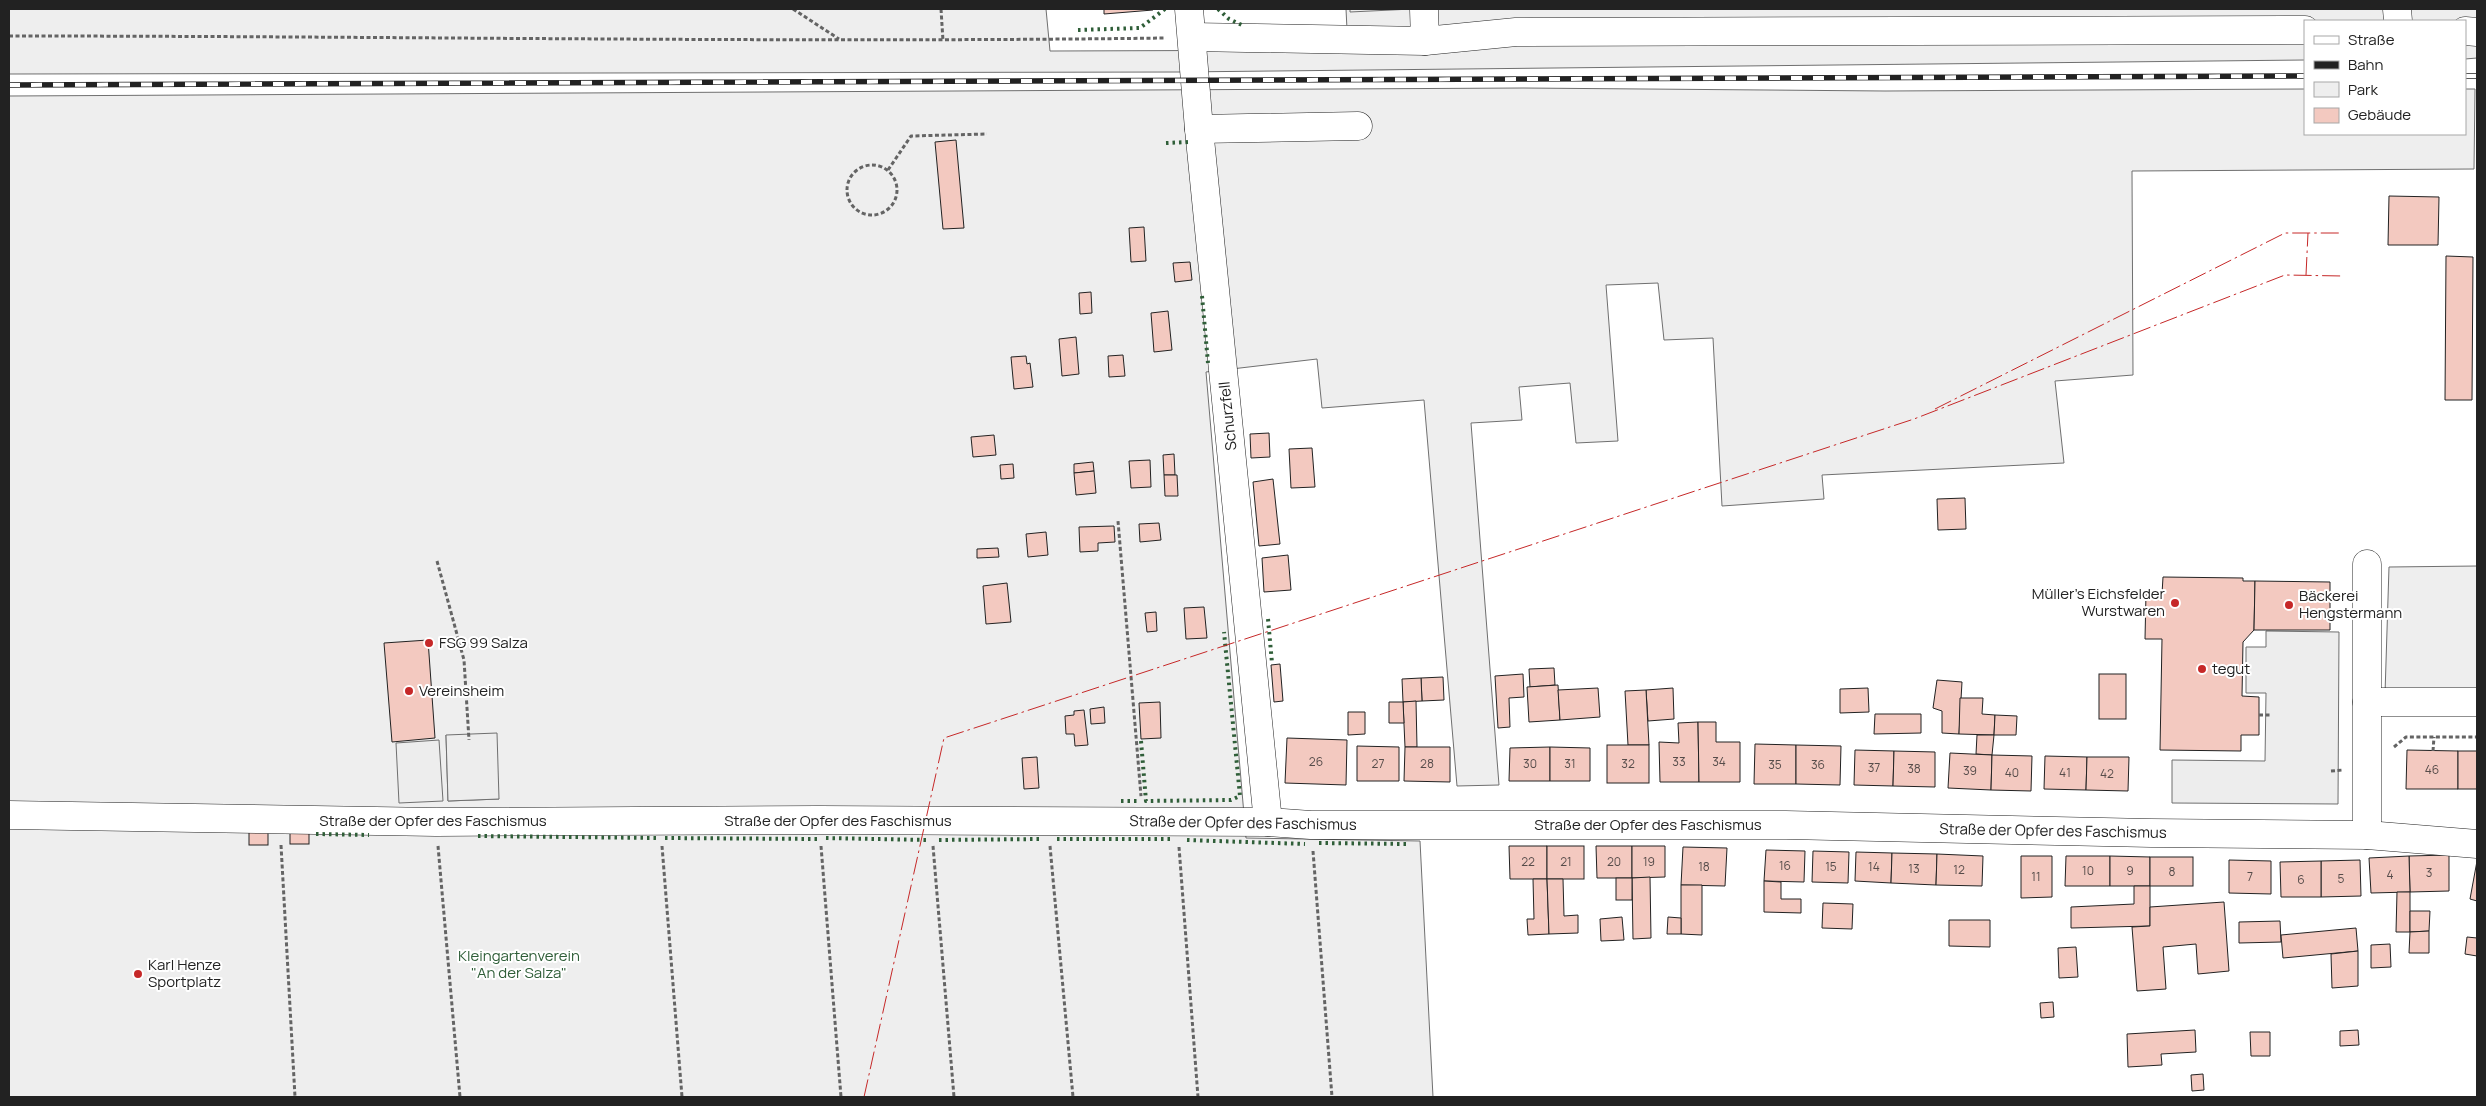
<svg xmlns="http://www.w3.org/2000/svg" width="2486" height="1106" viewBox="0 0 2486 1106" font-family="Manrope,sans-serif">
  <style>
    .green { fill: #eee; stroke: #6f6f6f; fill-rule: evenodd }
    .parking { fill: #ededed; stroke: #6f6f6f }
    .building { fill: #f3c9c0; stroke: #222 }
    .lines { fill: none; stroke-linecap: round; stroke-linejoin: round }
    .minor-casing { stroke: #222; stroke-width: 29 }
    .path { stroke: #646464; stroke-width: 3; stroke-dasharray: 4 2.5; stroke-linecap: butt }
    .minor { stroke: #fff; stroke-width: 28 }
    .rail-casing { stroke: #222; stroke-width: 5.5 }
    .rail { stroke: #fff; stroke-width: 4; stroke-dasharray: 11; stroke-linecap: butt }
    .hedge { stroke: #2f5e38; stroke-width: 4; stroke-dasharray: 2.5 4; stroke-linecap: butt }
    .power { stroke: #c62828; stroke-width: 1; stroke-dasharray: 18 4 2.5 4; stroke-linecap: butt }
    .poi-dot { fill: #c62828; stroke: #fff; stroke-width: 2 }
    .labels { text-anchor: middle; stroke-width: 4; stroke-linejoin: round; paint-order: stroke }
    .number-label { font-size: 12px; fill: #564c4a }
    .street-label { font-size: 15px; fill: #222; stroke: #fff }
    .poi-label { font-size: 15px; fill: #222; stroke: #fff; text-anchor: start }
    .park-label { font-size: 15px; fill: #2f5e38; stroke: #fff }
  </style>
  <rect width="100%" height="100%" fill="#fff"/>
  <g class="green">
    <polygon points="9,9 1046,9 1050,51 1348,50 1346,9 2477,9 2477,58 2465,59 2465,21 2305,21 2305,60 1180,72 9,74"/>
    <path d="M1523,88l362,3 420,-2v45h160v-45h10l-1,80 -342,2 1,204 -78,6 9,82 -242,12 2,24 -102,7 -9,-168 -49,2 -6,-57 -52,2 12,156 -42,2 -6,-60 -51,4 3,33 -51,3 28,362 -42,1 -33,-386 -102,8 -5,-49 -111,13 40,466 174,3 13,256h-1424v-1001zM446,735l53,64 -51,2z"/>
    <polygon points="2477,566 2477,694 2385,694 2389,567"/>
  </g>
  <g class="parking">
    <polygon points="1350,9 1412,9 1350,12"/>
    <polygon points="2266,631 2339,632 2338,804 2172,803 2172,760 2265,761 2266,693 2246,693 2246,647 2266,647"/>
    <polygon points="497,733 499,799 448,801 446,735"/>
    <polygon points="439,740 443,801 399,803 396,743"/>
  </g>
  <g class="building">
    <polygon points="1104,9 1153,9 1153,10 1104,14"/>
    <polygon points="956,140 964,228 943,229 935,142"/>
    <polygon points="2389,196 2439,197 2438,245 2388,245"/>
    <polygon points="1144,227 1146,261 1131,262 1129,228"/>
    <polygon points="2446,256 2473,257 2472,400 2445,400"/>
    <polygon points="1190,262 1192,280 1175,282 1173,263"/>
    <polygon points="1091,292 1092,313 1080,314 1079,293"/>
    <polygon points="1168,311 1172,350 1154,352 1151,313"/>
    <polygon points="1076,337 1079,374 1062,376 1059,339"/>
    <polygon points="1123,355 1125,376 1109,377 1108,356"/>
    <polygon points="1026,356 1027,364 1030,363 1033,387 1014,389 1011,357"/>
    <polygon points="1269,433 1270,457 1251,458 1250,434"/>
    <polygon points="994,435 996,455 973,457 971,437"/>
    <polygon points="1312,448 1315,487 1291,488 1289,449"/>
    <polygon points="1174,454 1175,475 1164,475 1163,455"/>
    <polygon points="1150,460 1151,487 1131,488 1129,461"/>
    <polygon points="1093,462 1094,471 1074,473 1074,464"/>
    <polygon points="1013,464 1014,478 1001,479 1000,465"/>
    <polygon points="1094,471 1096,493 1076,495 1074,473"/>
    <polygon points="1164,475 1177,475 1178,496 1165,496"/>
    <polygon points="1273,479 1280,544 1259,546 1253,482"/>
    <polygon points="1965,498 1966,529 1938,530 1937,499"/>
    <polygon points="1159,523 1161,540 1140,542 1139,524"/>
    <polygon points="1114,526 1115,542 1098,543 1098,551 1080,552 1079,527"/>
    <polygon points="1046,532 1048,555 1028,557 1026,534"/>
    <polygon points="998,548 999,557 977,558 977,549"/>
    <polygon points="1288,555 1291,590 1264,592 1262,558"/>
    <polygon points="2163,577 2243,578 2243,581 2255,581 2254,630 2243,642 2242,696 2259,697 2259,735 2241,735 2241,751 2160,750 2162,639 2145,639 2146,593 2162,594"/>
    <polygon points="2255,581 2330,582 2330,630 2254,630"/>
    <polygon points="1007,583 1011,622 986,624 983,586"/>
    <polygon points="1204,607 1207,638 1186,639 1184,608"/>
    <polygon points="1156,612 1157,631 1147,632 1145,613"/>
    <polygon points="428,640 435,738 392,742 384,643"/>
    <polygon points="1280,664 1283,701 1274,702 1271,665"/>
    <polygon points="1554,668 1555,685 1530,687 1529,669"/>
    <polygon points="1523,674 1524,697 1509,698 1510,727 1498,728 1495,676"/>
    <rect x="2099" y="674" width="27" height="45"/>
    <polygon points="1443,677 1444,700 1422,701 1421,678"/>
    <polygon points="1421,678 1422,701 1403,702 1402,679"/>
    <polygon points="1937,680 1962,682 1959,734 1942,733 1942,711 1933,708"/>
    <polygon points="1558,685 1560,720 1529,722 1527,687"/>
    <polygon points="1598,688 1600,717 1560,720 1558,690"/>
    <polygon points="1673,688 1674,719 1648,721 1646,690"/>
    <polygon points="1868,688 1869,712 1840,713 1840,689"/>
    <polygon points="1646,690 1649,745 1628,745 1625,691"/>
    <polygon points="1960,698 1983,698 1982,714 1995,715 1994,735 1959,734"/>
    <polygon points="1416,701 1417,747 1405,747 1403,702"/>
    <polygon points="1160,702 1161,738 1141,739 1139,703"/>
    <polygon points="1389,702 1403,702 1404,723 1389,723"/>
    <polygon points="1104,707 1105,723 1091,724 1090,709"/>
    <polygon points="1084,710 1088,745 1075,746 1074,734 1066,734 1065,716 1074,715 1074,711"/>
    <polygon points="1348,712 1365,712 1365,734 1348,735"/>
    <polygon points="1875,714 1921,714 1921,733 1874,734"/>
    <polygon points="1995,715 2017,716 2016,735 1994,735"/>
    <polygon points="1698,722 1699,782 1660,782 1659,742 1679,743 1678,723"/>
    <polygon points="1698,722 1716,722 1716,742 1740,742 1740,782 1699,782"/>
    <polygon points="1977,735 1994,735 1992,755 1976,754"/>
    <polygon points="1287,738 1347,740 1346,785 1285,783"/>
    <polygon points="1755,744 1796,745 1796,784 1754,784"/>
    <rect x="1607" y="745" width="42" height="38"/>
    <polygon points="1796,745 1841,746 1840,785 1796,784"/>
    <polygon points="1357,746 1399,747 1399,781 1357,781"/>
    <polygon points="1405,747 1450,747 1450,782 1404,781"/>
    <polygon points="1550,747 1550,781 1509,781 1510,748"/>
    <polygon points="1550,747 1590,748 1590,781 1550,781"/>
    <polygon points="1855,750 1894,751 1893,786 1854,785"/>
    <polygon points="2407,750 2458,751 2458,789 2406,789"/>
    <polygon points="1894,751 1935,752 1935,787 1893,786"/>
    <rect x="2458" y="751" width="19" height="38"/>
    <polygon points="1950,753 1992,755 1991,790 1948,788"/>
    <polygon points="1992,755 2032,756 2031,791 1991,790"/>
    <polygon points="2045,756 2087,757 2086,790 2044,789"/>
    <polygon points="1037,757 1039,788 1024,789 1022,758"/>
    <polygon points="2087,757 2129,757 2128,791 2086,790"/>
    <rect x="249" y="831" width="19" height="14"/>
    <rect x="290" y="831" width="19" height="13"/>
    <polygon points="1509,846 1547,846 1547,879 1510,879"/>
    <rect x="1547" y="846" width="37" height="33"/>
    <polygon points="1596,846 1632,846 1632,878 1597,878"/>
    <polygon points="1632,846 1665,846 1665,877 1632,878"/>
    <polygon points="1683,847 1727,848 1725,886 1681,885"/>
    <polygon points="1766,850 1805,851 1804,882 1764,881"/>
    <polygon points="1813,851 1849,852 1848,883 1812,882"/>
    <polygon points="1856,852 1892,853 1891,883 1855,881"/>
    <polygon points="1892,853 1937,854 1936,885 1891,883"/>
    <polygon points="1937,854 1983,856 1982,886 1936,885"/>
    <polygon points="2449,855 2449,891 2410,892 2409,856"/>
    <polygon points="2021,856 2052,856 2052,897 2021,898"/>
    <polygon points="2066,856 2110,856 2110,886 2065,886"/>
    <polygon points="2110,856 2150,857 2150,886 2110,886"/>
    <polygon points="2409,856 2410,892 2371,893 2369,858"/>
    <rect x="2150" y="857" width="43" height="29"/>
    <polygon points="2229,860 2271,861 2271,894 2229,893"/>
    <polygon points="2360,860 2361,896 2321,897 2321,861"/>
    <polygon points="2321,861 2321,897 2281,897 2280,862"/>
    <polygon points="2477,861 2477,901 2470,899"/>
    <polygon points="1650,877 1651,938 1633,939 1632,878"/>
    <rect x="1616" y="878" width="16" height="22"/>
    <polygon points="1533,879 1547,879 1549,934 1528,935 1527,919 1534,919"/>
    <polygon points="1547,879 1563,879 1564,916 1578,915 1578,933 1549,934"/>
    <polygon points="1764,881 1781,882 1781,899 1801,899 1801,913 1764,912"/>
    <polygon points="1681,885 1702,885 1702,935 1681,934"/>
    <polygon points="2134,886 2150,886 2150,926 2071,928 2071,907 2134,904"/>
    <polygon points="2397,892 2410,892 2410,932 2396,932"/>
    <polygon points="2224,902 2229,971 2198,974 2196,944 2163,947 2166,989 2137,991 2132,927 2150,926 2150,907"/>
    <polygon points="1823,903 1853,904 1852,929 1822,928"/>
    <polygon points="2410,911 2430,911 2429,931 2410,932"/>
    <polygon points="1622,917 1624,940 1601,941 1600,919"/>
    <polygon points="1668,917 1681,918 1681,934 1667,934"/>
    <polygon points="1949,920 1990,920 1990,947 1949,946"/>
    <polygon points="2280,921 2281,942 2239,943 2239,922"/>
    <polygon points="2356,928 2358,951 2283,958 2281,935"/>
    <polygon points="2429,931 2429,953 2409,953 2410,932"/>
    <polygon points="2467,937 2477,938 2477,956 2465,954"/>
    <polygon points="2390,944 2391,967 2371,968 2371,945"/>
    <polygon points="2076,947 2078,977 2059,978 2058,948"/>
    <polygon points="2358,951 2358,986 2332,988 2331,954"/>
    <polygon points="2053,1002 2054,1017 2041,1018 2040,1003"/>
    <polygon points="2195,1030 2196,1052 2161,1054 2162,1065 2128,1067 2127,1034"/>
    <polygon points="2358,1030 2359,1045 2340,1046 2340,1031"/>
    <polygon points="2250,1032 2270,1032 2270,1056 2251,1056"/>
    <polygon points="2203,1074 2204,1090 2192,1091 2191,1075"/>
  </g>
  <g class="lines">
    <g class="minor-casing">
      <g id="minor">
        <polyline points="1189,9 1199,129 1268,822"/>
        <polyline points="2397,9 2398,21"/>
        <polyline points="2465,31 2477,32"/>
        <polyline points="1192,37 1425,41 1424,9"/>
        <polyline points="1425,41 1516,32 2305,30"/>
        <polyline points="1199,129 1358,126"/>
        <polyline points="2367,564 2367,835"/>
        <polyline points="2367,702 2477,702"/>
        <polyline points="9,815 436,822 819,820 1268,822 1311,825 1786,825 2151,833 2367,835 2477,844"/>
      </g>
    </g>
    <g class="path">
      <polyline points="793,9 839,39"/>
      <polyline points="941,9 943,41"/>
      <path d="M9,36c386,0 771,7 1157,2"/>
      <circle cx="872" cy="190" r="25"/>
      <polyline points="888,170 911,136 987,134"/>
      <polyline points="1118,521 1141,796"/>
      <polyline points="437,561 464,660 469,740"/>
      <polyline points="2259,715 2270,715"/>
      <polyline points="2394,747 2406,737 2477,737"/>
      <polyline points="2433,751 2434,737"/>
      <polyline points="2331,771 2343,770"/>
      <polyline points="281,845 295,1097"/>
      <polyline points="438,846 460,1097"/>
      <polyline points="662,846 682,1097"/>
      <polyline points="821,846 841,1097"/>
      <polyline points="933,846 954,1097"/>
      <polyline points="1050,846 1073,1097"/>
      <polyline points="1179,847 1198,1097"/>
      <polyline points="1313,851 1332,1097"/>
    </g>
    <use href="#minor" class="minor"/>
    <g class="rail-casing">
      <g id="rail">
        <polyline points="2465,76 2477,76"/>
        <polyline points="9,85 2305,76"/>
      </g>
    </g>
    <use href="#rail" class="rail"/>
    <g class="hedge">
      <polyline points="1218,9 1229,19 1244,26"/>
      <polyline points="1078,30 1140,28 1165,9"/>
      <polyline points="1166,143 1189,142 1189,144"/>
      <polyline points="1202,296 1208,363"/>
      <polyline points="1268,619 1272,663"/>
      <polyline points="1141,741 1146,801 1231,800 1240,796 1224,632"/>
      <polyline points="1121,801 1138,801"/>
      <polyline points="316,834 369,835"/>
      <polyline points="478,836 657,838"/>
      <polyline points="665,838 818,839"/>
      <polyline points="826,838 927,840"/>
      <polyline points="1057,839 1170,839"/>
      <polyline points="939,840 1041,839"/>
      <polyline points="1187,840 1305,844"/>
      <polyline points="1319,843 1408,844"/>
    </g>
    <g class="power">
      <polyline points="2306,275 2308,233"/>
      <polyline points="1935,409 2285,233 2341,233"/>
      <polyline points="864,1097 944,738 1914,419 2285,275 2342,276"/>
    </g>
  </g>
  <g class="poi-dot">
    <circle cx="2175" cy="603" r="5"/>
    <circle cx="2289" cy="605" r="5"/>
    <circle cx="429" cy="643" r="5"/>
    <circle cx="2202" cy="669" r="5"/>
    <circle cx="409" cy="691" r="5"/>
    <circle cx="138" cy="974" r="5"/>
  </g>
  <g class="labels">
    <g class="number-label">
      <text x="1316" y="766">26</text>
      <text x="1679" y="766">33</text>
      <text x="1719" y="766">34</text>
      <text x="1378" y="768">27</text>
      <text x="1427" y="768">28</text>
      <text x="1530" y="768">30</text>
      <text x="1570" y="768">31</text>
      <text x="1628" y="768">32</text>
      <text x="1775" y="769">35</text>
      <text x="1818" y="769">36</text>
      <text x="1874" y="772">37</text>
      <text x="1914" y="773">38</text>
      <text x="2432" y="774">46</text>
      <text x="1970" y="775">39</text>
      <text x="2012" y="777">40</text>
      <text x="2065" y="777">41</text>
      <text x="2107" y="778">42</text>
      <text x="1528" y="866">22</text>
      <text x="1566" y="866">21</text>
      <text x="1614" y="866">20</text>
      <text x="1649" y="866">19</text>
      <text x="1785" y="870">16</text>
      <text x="1704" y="871">18</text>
      <text x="1831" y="871">15</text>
      <text x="1874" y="871">14</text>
      <text x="1914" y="873">13</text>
      <text x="1959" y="874">12</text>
      <text x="2088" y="875">10</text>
      <text x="2130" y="875">9</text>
      <text x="2172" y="876">8</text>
      <text x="2429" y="877">3</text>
      <text x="2390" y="879">4</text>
      <text x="2036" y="881">11</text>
      <text x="2250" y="881">7</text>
      <text x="2341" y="883">5</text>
      <text x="2301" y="884">6</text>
    </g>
    <g class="street-label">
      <text transform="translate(1228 416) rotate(-96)" y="5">Schurzfell</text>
      <text x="433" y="826">Straße der Opfer des Faschismus</text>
      <text x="838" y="826">Straße der Opfer des Faschismus</text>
      <text transform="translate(1243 823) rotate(1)" y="5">Straße der Opfer des Faschismus</text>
      <text x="1648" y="830">Straße der Opfer des Faschismus</text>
      <text transform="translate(2053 831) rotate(1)" y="5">Straße der Opfer des Faschismus</text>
    </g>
    <g class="poi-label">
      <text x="2165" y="599" text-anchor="end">Müller's Eichsfelder<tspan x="2165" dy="17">Wurstwaren</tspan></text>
      <text x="2299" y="601">Bäckerei<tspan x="2299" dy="17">Hengstermann</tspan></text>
      <text x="439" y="648">FSG 99 Salza</text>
      <text x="2212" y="674">tegut</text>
      <text x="419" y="696">Vereinsheim</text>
      <text x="148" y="970">Karl Henze<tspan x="148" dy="17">Sportplatz</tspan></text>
    </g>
    <g class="park-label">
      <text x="519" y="961">Kleingartenverein<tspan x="519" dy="17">"An der Salza"</tspan></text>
    </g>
  </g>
  <rect width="2486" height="1106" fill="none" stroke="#222222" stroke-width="20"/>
  <rect x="2304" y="20" width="162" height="115" fill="#ffffff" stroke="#a7a7a7"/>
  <rect x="2314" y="36" width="25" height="8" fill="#ffffff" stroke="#a7a7a7"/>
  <text x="2348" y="45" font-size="15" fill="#222222">Straße</text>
  <rect x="2314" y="61" width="25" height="8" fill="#222222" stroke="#a7a7a7"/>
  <text x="2348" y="70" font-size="15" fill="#222222">Bahn</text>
  <rect x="2314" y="82" width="25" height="15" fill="#eeeeee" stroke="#a7a7a7"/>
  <text x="2348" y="95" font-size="15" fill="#222222">Park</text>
  <rect x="2314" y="108" width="25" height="15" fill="#f3c9c0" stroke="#a7a7a7"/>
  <text x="2348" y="120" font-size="15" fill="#222222">Gebäude</text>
</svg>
